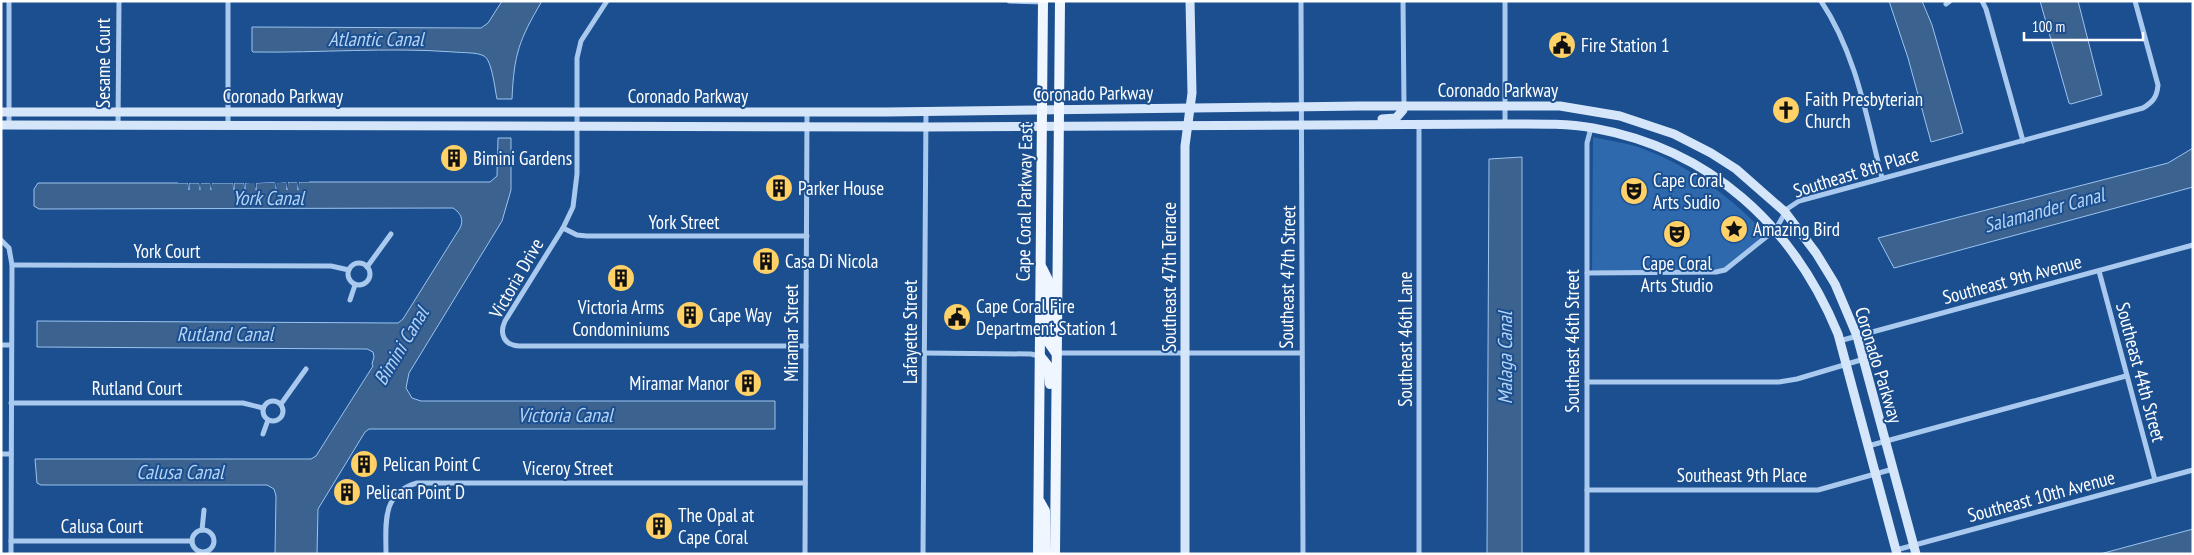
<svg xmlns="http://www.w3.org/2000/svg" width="2194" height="555" viewBox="0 0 2194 555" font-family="'PT Sans Narrow',sans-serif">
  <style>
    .green { fill: #2e69ad }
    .water { fill: #3c6290; stroke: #9cc4f0 }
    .pier { fill: #1b4f8f }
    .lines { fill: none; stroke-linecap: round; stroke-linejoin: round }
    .street { stroke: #a9c9ee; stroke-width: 5 }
    .secondary { stroke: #d6e6fa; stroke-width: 9 }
    .primary { stroke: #f0f6ff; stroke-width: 10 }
    .labels { text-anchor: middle; stroke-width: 4; stroke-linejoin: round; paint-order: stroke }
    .poi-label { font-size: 19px; fill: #fff; stroke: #1b4f8f; text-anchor: start }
    .street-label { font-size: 19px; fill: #fff; stroke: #1b4f8f }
    .water-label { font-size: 20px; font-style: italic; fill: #b5d3f5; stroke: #1b4f8f }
  </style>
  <rect width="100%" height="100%" fill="#1b4f8f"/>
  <path class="green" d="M1593,137c17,4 36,6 53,13 47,18 87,49 122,86l-43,34 -133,3z"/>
  <g class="water">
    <path d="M502,1h40c-23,39 -28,53 -30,98h-15c-2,-9 -5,-39 -13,-43 -7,-4 -21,-3 -30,-4 -67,-5 -134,1 -201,0l-1,-1v-24l229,1 7,-5z"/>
    <polygon points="1889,1 1922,1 1932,25 1963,133 1931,142 1908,58"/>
    <polygon points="2040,1 2078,1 2102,95 2071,104 2069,103"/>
    <path d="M498,138h13v52l-9,31 -93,152 -3,15 6,10 9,3h354v28h-406l-4,3 -47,77 -1,45h-42l1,-58 -2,-7 -7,-4h-226l-4,-2 -2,-24h276l5,-3 57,-90 -1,-2 2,-7 -1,-5 -6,-3 -330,-2v-26l361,2 5,-4 57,-91c4,-8 1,-15 -7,-20l-414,1 -5,-3v-17l4,-6h150l1,7v-7h10l1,7v-7h11v7l1,-7h21l1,7v-7h10l1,7v-7l10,-1 1,8v-7l20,-1v8l1,-8h10v8l1,-8h10v8l1,-8h191l7,-6z"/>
    <polygon points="2193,148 2193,187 1894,268 1878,238 2168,163"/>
    <polygon points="1522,157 1522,554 1487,554 1489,159"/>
    <polygon points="2193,529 2193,554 2100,554"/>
  </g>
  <polygon class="pier" points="309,180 309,182 299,182 299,190 297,182 288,182 288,190 286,182 277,183 277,190 275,182 256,183 256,190 254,183 245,183 245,190 244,183 234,183 234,190 233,183 212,183 212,190 210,183 201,183 200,190 199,183 189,183 189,190 188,183 178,183 178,181"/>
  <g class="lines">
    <g class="street">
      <path d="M607,1l-26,40 -4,17v116l-4,33 -10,21 -58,93c-6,13 -1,24 14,25h287"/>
      <polyline points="1009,1 1043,2"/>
      <polyline points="1301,1 1303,554"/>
      <polyline points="1403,1 1404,106"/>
      <path d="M1821,1c35,52 46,118 61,177"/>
      <polyline points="1982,1 1986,9 2023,141"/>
      <polyline points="1946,4 1950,1"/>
      <polyline points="1419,124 1419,554"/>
      <polyline points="1505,124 1505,1"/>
      <polyline points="9,125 9,1"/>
      <polyline points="118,126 119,1"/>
      <polyline points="228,126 228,1"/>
      <polyline points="563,228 577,235 587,236 807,236"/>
      <polyline points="1,240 9,248 12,265 11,554"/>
      <circle cx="359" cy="274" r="11"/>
      <polyline points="12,265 331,266 349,270"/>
      <polyline points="367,267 391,234"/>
      <polyline points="2099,271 2155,480"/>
      <path d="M1587,273l129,-1 9,-2 51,-41 11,-20 12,-8 344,-93c10,-6 14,-11 15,-23l-23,-84"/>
      <polyline points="350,300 355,285"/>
      <polyline points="1839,341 2193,245"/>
      <polyline points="1,345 11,345"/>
      <polyline points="925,353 1031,354 1039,356"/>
      <polyline points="1057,353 1301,353"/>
      <polyline points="1587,382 1779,382 1797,379 1864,359"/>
      <circle cx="273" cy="411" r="10"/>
      <polyline points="11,403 243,403 263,408"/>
      <polyline points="281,404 306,369"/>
      <polyline points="263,434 268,420"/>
      <polyline points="1868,446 2126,376"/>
      <polyline points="1,454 11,454"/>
      <polyline points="1587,490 1818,490 1893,469"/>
      <circle cx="203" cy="541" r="11"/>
      <polyline points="202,530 204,510"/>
      <polyline points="11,541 192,541"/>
      <polyline points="1896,550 2193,470"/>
      <path d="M386,554c0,-30 -5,-61 31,-71h388"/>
      <polyline points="805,554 807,112"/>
      <polyline points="923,554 926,111"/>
      <polyline points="1587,554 1587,143 1591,128"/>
    </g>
    <g class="secondary">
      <polyline points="1,112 887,112 1360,106 1560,106 1620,116 1674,134 1711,153 1736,169 1785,212 1816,253 1835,284 1857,336 1916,554"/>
      <polyline points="1382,119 1396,118 1403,110 1404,106"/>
      <path d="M1,125l925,2 579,-3c29,0 59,-1 88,4 117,21 200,97 245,206l59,220"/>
      <polyline points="1185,554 1185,146 1192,93 1190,1"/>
    </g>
    <g class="primary">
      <polyline points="1042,268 1048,280 1049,343 1056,353"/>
      <polyline points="1040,356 1048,366 1050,384"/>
      <polyline points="1040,502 1045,511 1045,554"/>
      <polyline points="1038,554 1043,1"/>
      <polyline points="1055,554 1060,1"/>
    </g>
  </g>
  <defs>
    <g id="civic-disc" transform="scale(1.4375)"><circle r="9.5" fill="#ffd166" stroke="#1b4f8f"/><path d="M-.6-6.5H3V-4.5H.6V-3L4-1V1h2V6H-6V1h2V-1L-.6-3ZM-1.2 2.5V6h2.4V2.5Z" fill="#111"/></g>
    <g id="church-disc" transform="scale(1.4375)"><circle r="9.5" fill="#ffd166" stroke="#1b4f8f"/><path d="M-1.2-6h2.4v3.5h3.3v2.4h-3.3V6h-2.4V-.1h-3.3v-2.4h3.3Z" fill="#111"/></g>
    <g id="building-disc" transform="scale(1.4375)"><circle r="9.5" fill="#ffd166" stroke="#1b4f8f"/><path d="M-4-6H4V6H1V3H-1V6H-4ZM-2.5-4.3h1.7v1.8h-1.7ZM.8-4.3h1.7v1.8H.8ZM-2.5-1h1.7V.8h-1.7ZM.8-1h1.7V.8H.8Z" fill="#111"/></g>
    <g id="theatre-disc" transform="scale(1.4375)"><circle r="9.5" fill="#ffd166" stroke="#1b4f8f"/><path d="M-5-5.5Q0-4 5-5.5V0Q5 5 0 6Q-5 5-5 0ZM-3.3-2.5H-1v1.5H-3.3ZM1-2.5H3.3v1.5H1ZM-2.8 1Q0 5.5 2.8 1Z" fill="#111"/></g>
    <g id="sight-disc" transform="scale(1.4375)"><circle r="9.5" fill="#ffd166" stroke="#1b4f8f"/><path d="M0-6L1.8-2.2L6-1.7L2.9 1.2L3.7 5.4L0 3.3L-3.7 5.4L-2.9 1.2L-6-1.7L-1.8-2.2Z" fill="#111"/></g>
  </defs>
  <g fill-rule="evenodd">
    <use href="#civic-disc" x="1562" y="45"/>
    <use href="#church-disc" x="1786" y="110"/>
    <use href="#building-disc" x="454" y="158"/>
    <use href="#building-disc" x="779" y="188"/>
    <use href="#theatre-disc" x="1634" y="191"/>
    <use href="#sight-disc" x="1734" y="229"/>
    <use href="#theatre-disc" x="1677" y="234"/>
    <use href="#building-disc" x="766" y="261"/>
    <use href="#building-disc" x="621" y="278"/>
    <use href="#building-disc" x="690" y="315"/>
    <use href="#civic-disc" x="957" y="317"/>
    <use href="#building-disc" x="748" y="383"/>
    <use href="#building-disc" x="364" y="464"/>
    <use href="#building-disc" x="347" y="492"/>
    <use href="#building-disc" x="659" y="526"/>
  </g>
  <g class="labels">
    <g class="poi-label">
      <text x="1581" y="52">Fire Station 1</text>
      <text x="1805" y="106">Faith Presbyterian<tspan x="1805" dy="22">Church</tspan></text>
      <text x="473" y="165">Bimini Gardens</text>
      <text x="1653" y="187">Cape Coral<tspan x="1653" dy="22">Arts Sudio</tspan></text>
      <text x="798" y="195">Parker House</text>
      <text x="1753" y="236">Amazing Bird</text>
      <text x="785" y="268">Casa Di Nicola</text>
      <text x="1677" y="270" text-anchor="middle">Cape Coral<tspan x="1677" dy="22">Arts Studio</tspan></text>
      <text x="976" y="313">Cape Coral Fire<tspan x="976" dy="22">Department Station 1</tspan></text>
      <text x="621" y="314" text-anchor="middle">Victoria Arms<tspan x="621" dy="22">Condominiums</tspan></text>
      <text x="709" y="322">Cape Way</text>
      <text x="729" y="390" text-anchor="end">Miramar Manor</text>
      <text x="383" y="471">Pelican Point C</text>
      <text x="366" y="499">Pelican Point D</text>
      <text x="678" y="522">The Opal at<tspan x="678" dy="22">Cape Coral</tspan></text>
    </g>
    <g class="street-label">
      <text transform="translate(103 63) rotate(-90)" y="7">Sesame Court</text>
      <text x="1498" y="97">Coronado Parkway</text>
      <text transform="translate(1093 93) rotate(-1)" y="7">Coronado Parkway</text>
      <text x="283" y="103">Coronado Parkway</text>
      <text x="688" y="103">Coronado Parkway</text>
      <text transform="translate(1856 172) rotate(-17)" y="7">Southeast 8th Place</text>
      <text transform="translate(1024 202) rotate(-89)" y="7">Cape Coral Parkway East</text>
      <text x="684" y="229">York Street</text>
      <text x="167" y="258">York Court</text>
      <text transform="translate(1169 277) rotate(-90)" y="7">Southeast 47th Terrace</text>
      <text transform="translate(1287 277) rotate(-89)" y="7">Southeast 47th Street</text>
      <text transform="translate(516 278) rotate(-60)" y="7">Victoria Drive</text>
      <text transform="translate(2012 279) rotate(-15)" y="7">Southeast 9th Avenue</text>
      <text transform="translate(910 332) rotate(-90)" y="7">Lafayette Street</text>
      <text transform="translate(791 333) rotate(-90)" y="7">Miramar Street</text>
      <text transform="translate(1405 339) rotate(-90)" y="7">Southeast 46th Lane</text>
      <text transform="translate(1572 341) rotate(-90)" y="7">Southeast 46th Street</text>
      <text transform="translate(1879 365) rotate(73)" y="7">Coronado Parkway</text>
      <text transform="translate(2141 372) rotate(75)" y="7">Southeast 44th Street</text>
      <text x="137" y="395">Rutland Court</text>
      <text x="568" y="475">Viceroy Street</text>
      <text x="1742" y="482">Southeast 9th Place</text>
      <text transform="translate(2041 496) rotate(-15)" y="7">Southeast 10th Avenue</text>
      <text x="102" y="533">Calusa Court</text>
    </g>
    <g class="water-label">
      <text x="376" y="46">Atlantic Canal</text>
      <text x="268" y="205">York Canal</text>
      <text transform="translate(2044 210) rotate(-15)" y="7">Salamander Canal</text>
      <text x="225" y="341">Rutland Canal</text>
      <text transform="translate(401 346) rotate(-59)" y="7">Bimini Canal</text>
      <text transform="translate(1505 358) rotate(-90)" y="7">Malaga Canal</text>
      <text x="565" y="422">Victoria Canal</text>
      <text x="180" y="479">Calusa Canal</text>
    </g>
  </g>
  <rect width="2194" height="555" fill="none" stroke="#ffffff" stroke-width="5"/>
  <path d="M2024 32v8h119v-8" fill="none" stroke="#ffffff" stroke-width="2.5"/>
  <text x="2032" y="32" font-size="15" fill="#ffffff" stroke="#1b4f8f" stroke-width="4" paint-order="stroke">100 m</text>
</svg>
